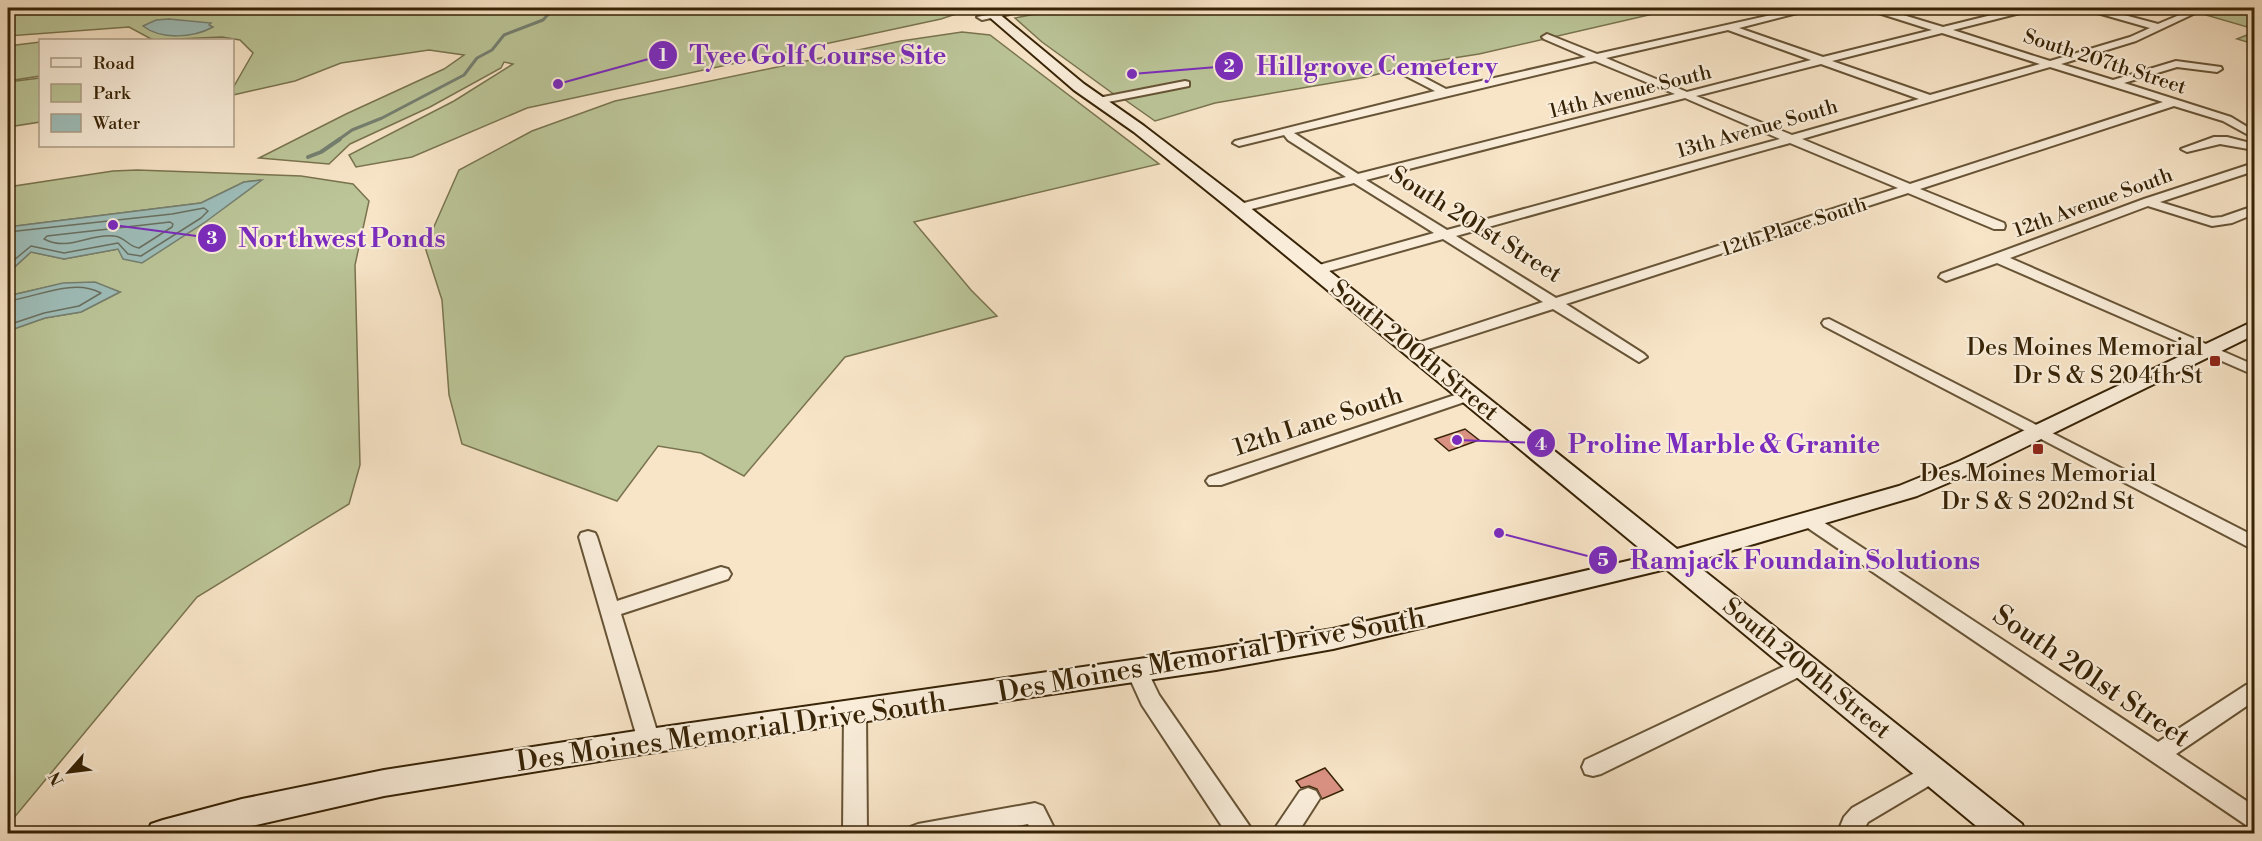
<svg xmlns="http://www.w3.org/2000/svg" width="2262" height="841" viewBox="0 0 2262 841" font-family="'Libre Bodoni',serif">
  <style>
    .green { fill: #bbc598; stroke: #79744f; stroke-width: 1.5 }
    .water { fill: #9ebeba; stroke: #758072; stroke-width: 1.5 }
    .lines { fill: none; stroke-linecap: round; stroke-linejoin: round }
    .shore { stroke: #6a7060; stroke-width: 1.5 }
    .stream-far1 { stroke: #758072; stroke-width: 3 }
    .stream { stroke: #758072; stroke-width: 4 }
    .building { fill: #d99182; stroke: #372306; stroke-width: 1.5 }
    .street-casing { stroke: #675436; stroke-width: 4 }
    .secondary-casing { stroke: #372306; stroke-width: 4 }
    .street { fill: #faeedb; fill-rule: evenodd }
    .secondary { fill: #faeedb; fill-rule: evenodd }
    .poi-dot { fill: #8f2418; stroke: #faeedb; stroke-width: 2 }
    .labels { text-anchor: middle; stroke-width: 4.5; stroke-linejoin: round; paint-order: stroke }
    .far-street-label { font-size: 20px; fill: #372306; stroke: #faeedb }
    .street-label { font-size: 24px; fill: #372306; stroke: #faeedb }
    .poi-label { font-size: 24px; fill: #372306; stroke: #faeedb; text-anchor: end }
    .near-street-label { font-size: 28px; fill: #372306; stroke: #faeedb }
    .leader { fill: none; stroke: #7b2cbf; stroke-width: 2 }
    .callout-dot { fill: #7b2cbf; stroke: #faeedb; stroke-width: 2 }
    .mark-label { font-size: 18px; text-anchor: middle; font-weight: bold; fill: #fff }
    .callout-label { font-size: 26px; text-anchor: middle; font-weight: bold; fill: #7b2cbf; stroke: #faeedb; stroke-width: 4.5; stroke-linejoin: round; paint-order: stroke }
  </style>
  <rect width="100%" height="100%" fill="#f8e5c8"/>
  <filter id="stains"><feTurbulence type="fractalNoise" baseFrequency=".00333" numOctaves="4"/><feColorMatrix values="0 0 0 0 .2 0 0 0 0 .09 0 0 0 0 .02 0 0 0 .5 -.17"/></filter>
  <radialGradient id="worn" r=".72"><stop offset=".6" stop-color="#630" stop-opacity="0"/><stop offset="1" stop-color="#630" stop-opacity=".3"/></radialGradient>
  <g class="green">
    <polygon points="8,8 957,8 962,12 941,19 527,108 412,157 356,167 349,155 454,101 513,64 504,62 501,68 430,107 350,144 329,164 259,158 346,114 444,69 464,55 429,50 341,63 295,81 233,95 233,88 253,53 240,40 222,37 153,40 129,27 8,36"/>
    <polygon points="1067,8 1679,8 1479,54 1415,64 1367,77 1215,103 1155,121 1118,95 1115,95 1042,42 1015,18"/>
    <polygon points="2217,8 2254,8 2254,44 2237,39 2252,33 2251,28 2206,15"/>
    <polygon points="962,32 990,35 1159,164 914,222 971,290 997,316 845,357 744,476 701,453 658,446 617,501 462,444 449,395 442,300 425,247 459,170 532,131 615,101 901,41"/>
    <polygon points="40,42 40,76 8,81 8,46"/>
    <polygon points="40,78 40,122 8,127 8,82"/>
    <path d="M137,170l164,6 52,8 16,17 -14,64 5,200 -11,39 -152,93 -189,228v-494l37,-13 36,-6 39,-20c-40,-18 -72,-5 -112,4v-23l23,-21 33,7 54,-10 143,-69 -17,2 -43,21 -193,24v-40l105,-16z"/>
  </g>
  <g class="water">
    <path d="M169,19l42,4 -2,2 4,2c-20,11 -52,13 -70,-1l13,-6z"/>
    <polygon points="262,180 204,223 142,263 123,259 118,249 64,259 31,252 8,273 8,227 201,203 244,182"/>
    <polygon points="95,282 120,292 81,312 45,318 8,331 8,296 63,283"/>
  </g>
  <g class="lines">
    <g class="shore">
      <path d="M170,222l3,2 -1,3 -33,21c-10,-1 -14,-11 -25,-12 -25,-3 -45,16 -70,3l3,-3z"/>
      <polyline points="8,232 172,214 204,208 208,211 201,218 141,256 128,254 118,243 64,253 31,246 8,265"/>
      <path d="M8,301c29,-4 65,-23 93,-8l-22,13 -35,7 -36,12"/>
    </g>
    <polyline class="stream-far1" points="338,140 352,130 382,118 464,75 477,58 492,50 504,35 543,20 554,8"/>
    <polyline class="stream" points="308,157 321,152 340,139"/>
  </g>
  <g class="building">
    <polygon points="1465,429 1479,440 1449,451 1435,439"/>
    <polygon points="1325,768 1343,790 1322,799 1317,789 1309,786 1301,788 1296,781"/>
  </g>
  <g class="lines">
    <g class="street-casing">
      <g id="street">
        <polygon points="1020,8 1038,8 982,20 977,17"/>
        <path d="M1802,8h15l-78,20 84,29 109,-27 -63,-20 -1,-2h12l63,19 77,-19h13l-1,2 -79,20 97,31 80,-24 20,-9 -63,-18 -1,-2h12l60,16 38,-16h10l-70,33 -75,23 52,16 63,-19 45,6 1,2 -5,3 -40,-5 -53,16 107,34 23,14v7l-31,-17 -49,-15 -254,83 84,34 1,3 -1,3h-10l-86,-36 -342,111 78,50 3,3 -8,5 -86,-53 -134,43h-10l-3,-3 3,-3 134,-44 -100,-63 -121,34h-10l-2,-3 2,-3 122,-34 -80,-50 -114,29 -6,-4 2,-3 110,-28 -58,-37 -4,-5 -45,11 -6,-3 2,-2 200,-50 -33,-17v-4h8l36,19 140,-32 -42,-18 -2,-2 5,-3 50,20zM1728,30l83,30 -124,32 -81,-34zM1942,33l98,31 -110,31 -98,-34zM1595,61l80,33 -317,80 -64,-41zM1821,64l98,35 -127,36 -96,-39zM2050,67l113,35 -253,82 -108,-45zM1685,98l95,41 -333,91 -81,-50zM1790,143l108,45 -342,110 -100,-62z"/>
        <polygon points="1185,81 1189,82 1189,86 1098,104 1093,101 1098,98"/>
        <polygon points="2214,137 2227,137 2254,144 2254,150 2220,144 2187,152 2181,149"/>
        <polygon points="2254,163 2254,171 2160,202 2212,218 2222,217 2254,206 2254,214 2232,223 2212,226 2148,206 2010,258 2254,365 2254,375 1997,263 1946,281 1939,277 1941,274 2144,199"/>
        <polygon points="1829,319 2254,536 2254,550 1824,326 1822,323 1824,320"/>
        <polygon points="1470,390 1476,392 1478,395 1476,398 1221,485 1209,485 1206,481 1209,477"/>
        <polygon points="1808,514 1814,516 2158,742 2246,685 2254,683 2254,701 2176,754 2254,806 2254,828 2246,825 1802,524 1799,520 1802,516"/>
        <polygon points="588,531 595,533 597,537 617,601 721,567 728,569 731,574 728,579 621,614 660,741 657,747 649,750 641,747 638,741 579,537 581,533"/>
        <polygon points="1804,657 1811,659 1814,665 1811,671 1601,774 1593,776 1585,774 1582,767 1585,760"/>
        <polygon points="1137,662 1144,664 1159,695 1255,834 1227,834 1142,705 1126,670 1130,664"/>
        <polygon points="855,704 863,706 866,712 867,834 843,834 844,712 847,706"/>
        <polygon points="1934,762 1942,764 1945,771 1942,778 1868,822 1861,834 1837,834 1844,817 1852,808"/>
        <polygon points="1308,788 1316,791 1320,798 1297,834 1271,834 1300,791"/>
        <polygon points="1035,803 1043,806 1057,834 1033,834 1028,824 977,834 906,834 910,827 918,824"/>
      </g>
    </g>
    <g class="secondary-casing">
      <polygon id="secondary" points="979,8 992,8 1084,84 1144,126 1238,198 1677,549 1899,486 1960,461 2254,321 2254,335 1976,471 1917,496 1693,562 2022,824 2026,834 1986,834 1666,569 1333,649 1216,670 649,753 384,796 216,834 147,834 151,824 163,820 242,799 384,770 649,729 1216,648 1333,629 1649,556 1226,206 1134,132 1074,90"/>
    </g>
    <use href="#street" class="street"/>
    <use href="#secondary" class="secondary"/>
  </g>
  <g class="poi-dot">
    <rect x="2209" y="355" width="12" height="12" rx="3"/>
    <rect x="2032" y="443" width="12" height="12" rx="3"/>
  </g>
  <g class="labels">
    <g class="far-street-label">
      <text transform="translate(2105 61) rotate(18)" y="7">South 207th Street</text>
      <text transform="translate(1630 91) rotate(-14)" y="7">14th Avenue South</text>
      <text transform="translate(1757 128) rotate(-16)" y="7">13th Avenue South</text>
      <text transform="translate(2093 202) rotate(-20)" y="7">12th Avenue South</text>
      <text transform="translate(1794 226) rotate(-18)" y="7">12th Place South</text>
    </g>
    <g class="street-label">
      <text transform="translate(1476 224) rotate(32)" y="8">South 201st Street</text>
      <text transform="translate(1415 350) rotate(39)" y="8">South 200th Street</text>
      <text transform="translate(1318 421) rotate(-18)" y="8">12th Lane South</text>
      <text transform="translate(1807 668) rotate(39)" y="8">South 200th Street</text>
    </g>
    <g class="poi-label">
      <text x="2203" y="355">Des Moines Memorial<tspan x="2203" dy="28">Dr S &amp; S 204th St</tspan></text>
      <text x="2038" y="481" text-anchor="middle">Des Moines Memorial<tspan x="2038" dy="28">Dr S &amp; S 202nd St</tspan></text>
    </g>
    <g class="near-street-label">
      <text transform="translate(1211 654) rotate(-10)" y="10">Des Moines Memorial Drive South</text>
      <text transform="translate(2092 675) rotate(34)" y="10">South 201st Street</text>
      <text transform="translate(731 731) rotate(-8)" y="10">Des Moines Memorial Drive South</text>
    </g>
  </g>
  <path class="leader" d="M558 84L663 55M1132 74L1229 66M113 225L212 238M1457 440L1541 443M1499 533L1603 560"/>
  <g class="callout-dot">
    <circle cx="558" cy="84" r="6"/>
    <circle cx="1132" cy="74" r="6"/>
    <circle cx="113" cy="225" r="6"/>
    <circle cx="1457" cy="440" r="6"/>
    <circle cx="1499" cy="533" r="6"/>
    <circle cx="663" cy="55" r="15"/>
    <circle cx="1229" cy="66" r="15"/>
    <circle cx="212" cy="238" r="15"/>
    <circle cx="1541" cy="443" r="15"/>
    <circle cx="1603" cy="560" r="15"/>
  </g>
  <g class="mark-label">
    <text x="663" y="61">1</text>
    <text x="1229" y="72">2</text>
    <text x="212" y="244">3</text>
    <text x="1541" y="450">4</text>
    <text x="1603" y="566">5</text>
  </g>
  <g class="callout-label">
    <text x="818" y="64">Tyee Golf Course Site</text>
    <text x="1377" y="75">Hillgrove Cemetery</text>
    <text x="342" y="247">Northwest Ponds</text>
    <text x="1724" y="453">Proline Marble &amp; Granite</text>
    <text x="1805" y="569">Ramjack Foundain Solutions</text>
  </g>
  <rect width="2262" height="841" fill="none" stroke="#f8e5c8" stroke-width="30"/>
  <rect x="9" y="9" width="2244" height="823" fill="none" stroke="#372306" stroke-width="3"/>
  <rect x="15" y="15" width="2232" height="811" fill="none" stroke="#372306" stroke-width="1.5"/>
  <rect x="39" y="39" width="195" height="108" fill="#faeedb" stroke="#ac9d86" stroke-width="1.5"/>
  <rect x="51" y="58" width="30" height="9" fill="#faeedb" stroke="#ac9d86" stroke-width="1.5"/>
  <text x="93" y="69" font-size="18" fill="#372306">Road</text>
  <rect x="51" y="84" width="30" height="18" fill="#bbc598" stroke="#ac9d86" stroke-width="1.5"/>
  <text x="93" y="99" font-size="18" fill="#372306">Park</text>
  <rect x="51" y="114" width="30" height="18" fill="#9ebeba" stroke="#ac9d86" stroke-width="1.5"/>
  <text x="93" y="129" font-size="18" fill="#372306">Water</text>
  <g transform="translate(69 772) rotate(242)" stroke="#faeedb" stroke-width="4.5" paint-order="stroke">
  <path d="M0-4.5L10 22L0 15L-10 22Z" fill="#372306"/>
  <text y="-9" font-size="16" font-weight="bold" text-anchor="middle" fill="#372306">N</text>
  </g>
  <rect width="100%" height="100%" filter="url(#stains)"/>
  <rect width="100%" height="100%" fill="url(#worn)"/>
</svg>
